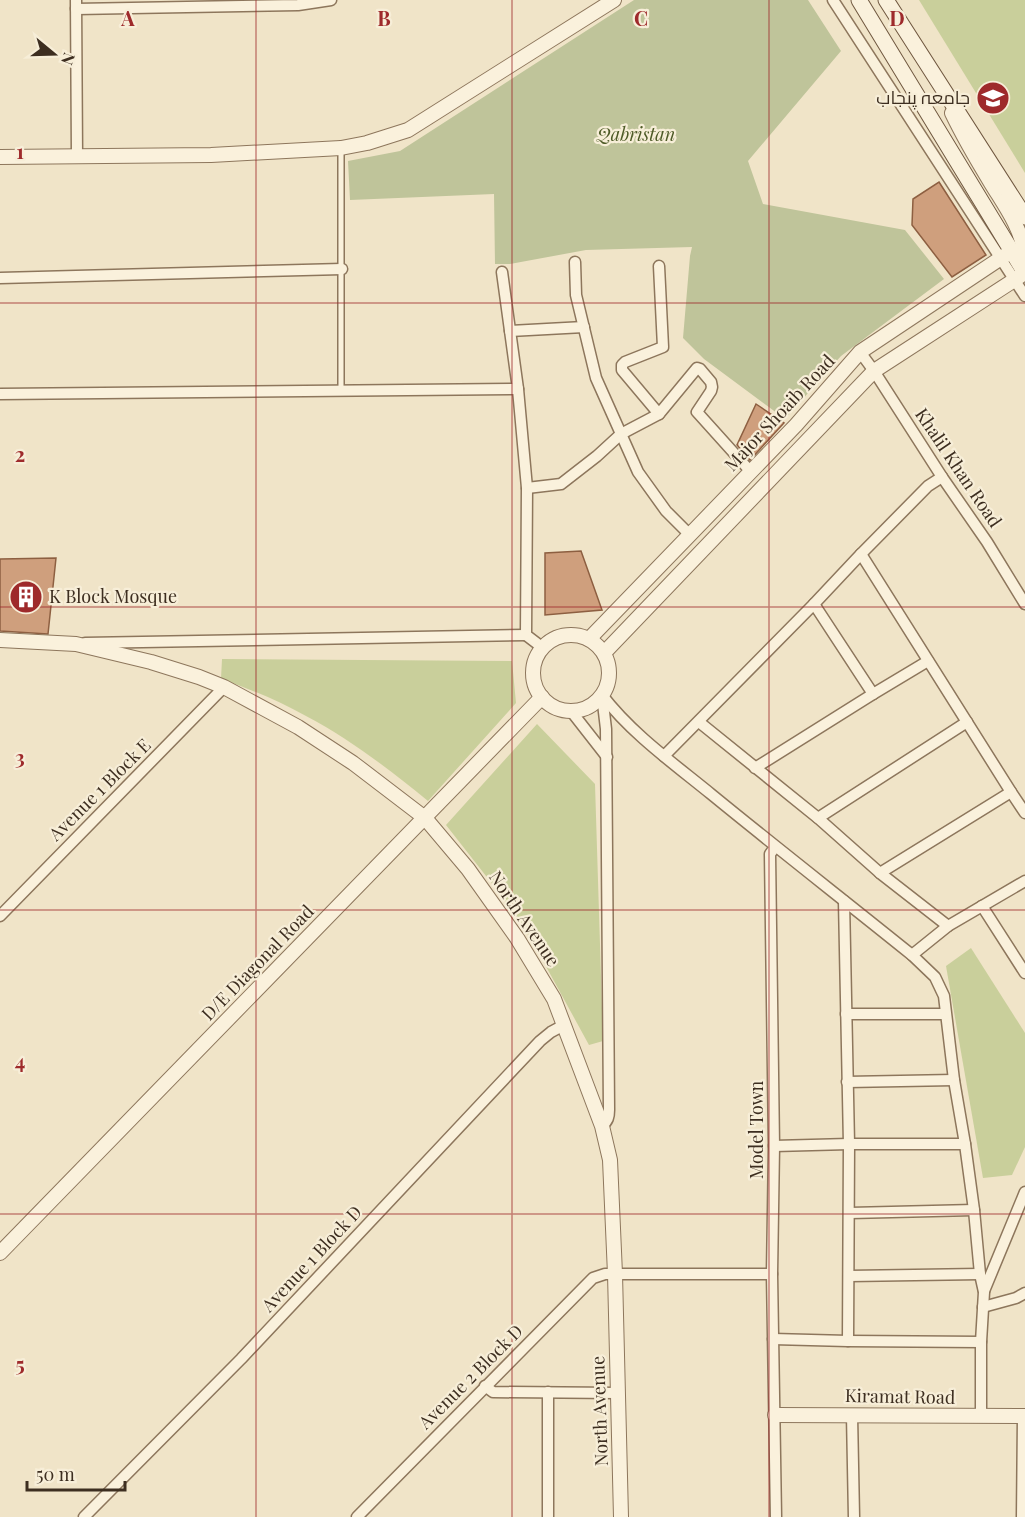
<svg xmlns="http://www.w3.org/2000/svg" width="1025" height="1517" viewBox="0 0 1025 1517" font-family="'Playfair Display',Cairo,serif">
  <style>
    .green { fill: #c9cf9b }
    .cemetery { fill: #bfc49a }
    .building { fill: #cf9f7d; stroke: #8d5f41; stroke-width: 1.5 }
    .lines { fill: none; stroke-linecap: round; stroke-linejoin: round }
    .service-casing { stroke: #8d765c; stroke-width: 8 }
    .minor-casing { stroke: #8d765c; stroke-width: 13 }
    .tertiary-casing { stroke: #8d765c; stroke-width: 16 }
    .secondary-casing { stroke: #6f573f; stroke-width: 17 }
    .service { stroke: #faf1dc; stroke-width: 5 }
    .minor { stroke: #faf1dc; stroke-width: 10 }
    .tertiary { stroke: #faf1dc; stroke-width: 14 }
    .secondary { stroke: #faf1dc; stroke-width: 15 }
    .grid { fill: none; stroke: #9e2a2b; stroke-width: 1.5; stroke-opacity: 0.55 }
    .labels { text-anchor: middle; stroke-width: 4.5; stroke-linejoin: round; paint-order: stroke }
    .poi-label { font-size: 18px; fill: #3d2e20; stroke: #f7eed8; text-anchor: end }
    .park-label { font-size: 18px; font-style: italic; fill: #4d5a26; stroke: #f7eed8 }
    .street-label { font-size: 18px; fill: #3d2e20; stroke: #f7eed8 }
    .grid-label { font-size: 20px; text-anchor: middle; font-weight: bold; fill: #9e2a2b; stroke: #f7eed8; stroke-width: 4.5; stroke-linejoin: round; paint-order: stroke }
  </style>
  <rect width="100%" height="100%" fill="#f0e4c8"/>
  <g class="green">
    <polygon points="919,0 1025,0 1025,173"/>
    <path d="M222,659l290,2 4,42 -88,98c-38,-31 -78,-62 -122,-85 -27,-15 -56,-27 -85,-37z"/>
    <polygon points="537,724 595,784 603,1041 589,1045 531,939 497,890 446,825"/>
    <polygon points="971,948 1025,1033 1025,1147 1012,1175 983,1178 946,966"/>
  </g>
  <polygon class="cemetery" points="634,0 808,0 841,51 748,161 763,204 905,230 944,279 841,356 785,419 704,359 683,338 690,256 692,247 586,250 510,264 495,264 494,194 350,200 348,161 400,151"/>
  <g class="building">
    <polygon points="939,182 986,255 952,277 912,225 913,199"/>
    <polygon points="756,404 784,423 750,460 737,445"/>
    <polygon points="581,551 602,610 545,615 545,553"/>
    <polygon points="56,558 48,634 0,631 0,559"/>
  </g>
  <g class="lines">
    <g class="service-casing">
      <polyline id="service" points="341,150 341,391"/>
    </g>
    <g class="minor-casing">
      <g id="minor">
        <polyline points="76,0 77,156"/>
        <polyline points="833,0 1025,296"/>
        <polyline points="76,9 298,5 331,0"/>
        <polyline points="575,262 576,295 596,378 638,472 666,511 690,535"/>
        <polyline points="659,266 663,347 625,362 622,365 622,370 659,414"/>
        <polyline points="502,272 518,389"/>
        <polyline points="0,278 342,269"/>
        <polyline points="510,331 584,327"/>
        <polyline points="860,352 874,371 942,477 987,542 1025,604"/>
        <polyline points="0,394 518,389 527,488 526,635 543,648"/>
        <polyline points="527,488 561,484 597,456 621,434 659,414 697,368 700,369 711,382 712,387 711,391 697,412 751,472"/>
        <polyline points="861,554 1011,792 880,873"/>
        <polyline points="814,604 873,694"/>
        <polyline points="85,643 526,635"/>
        <path d="M602,695c30,39 71,68 109,99 66,54 134,107 201,161l36,-29 77,-45"/>
        <path d="M602,695l4,34 3,381c0,7 -1,11 -7,16"/>
        <polyline points="571,711 607,757"/>
        <polyline points="699,722 818,818 880,873 948,926"/>
        <polyline points="664,756 814,604 861,554 928,486 942,477"/>
        <polyline points="755,768 873,694 928,661"/>
        <polyline points="1011,792 1025,813"/>
        <polyline points="818,818 967,722"/>
        <polyline points="775,847 770,854 774,1146 772,1274 776,1517"/>
        <polyline points="844,901 849,1144 848,1341"/>
        <polyline points="982,906 1025,973"/>
        <polyline points="0,916 224,687"/>
        <polyline points="912,955 935,977 944,996 954,1080 965,1144 974,1210 980,1274 984,1292 981,1342 981,1416"/>
        <polyline points="846,1014 945,1014"/>
        <polyline points="847,1082 954,1080"/>
        <polyline points="774,1146 849,1144 965,1144"/>
        <polyline points="850,1213 974,1210"/>
        <polyline points="849,1276 980,1274"/>
        <polyline points="984,1291 1025,1192"/>
        <polyline points="983,1307 1016,1298 1025,1293"/>
        <polyline points="773,1339 848,1341 981,1342"/>
        <polyline points="485,1386 493,1392 617,1393"/>
        <polyline points="548,1392 548,1517"/>
        <polyline points="852,1415 854,1517"/>
        <polyline points="84,1517 241,1359 540,1041 551,1032 564,1025"/>
        <polyline points="357,1517 593,1278 605,1274 772,1274"/>
        <polyline points="1022,1517 1023,1416"/>
      </g>
    </g>
    <g class="tertiary-casing">
      <g id="tertiary">
        <path d="M952,113c12,25 25,47 39,70 14,23 30,44 34,72"/>
        <polyline points="0,157 211,155 341,148 367,143 408,130 614,0"/>
        <circle cx="571" cy="673" r="38"/>
        <polyline points="589,639 796,425 860,352 1001,258 1012,251 1025,257"/>
        <polyline points="0,640 76,644 151,662 199,677 224,687 298,727 353,763 425,818 468,869 517,938 554,999 602,1126 610,1160 615,1274 621,1517"/>
        <polyline points="604,653 874,371 1025,273"/>
        <polyline points="0,1253 542,697"/>
        <polyline points="775,1415 1025,1416"/>
      </g>
    </g>
    <g class="secondary-casing">
      <g id="secondary">
        <polyline points="859,0 1025,273"/>
        <polyline points="886,0 1025,217"/>
      </g>
    </g>
    <use href="#service" class="service"/>
    <use href="#minor" class="minor"/>
    <use href="#tertiary" class="tertiary"/>
    <use href="#secondary" class="secondary"/>
  </g>
  <path class="grid" d="M256,0v1517M512,0v1517M769,0v1517M0,303h1025M0,607h1025M0,910h1025M0,1214h1025"/>
  <defs>
    <g id="university-disc" transform="scale(1.725)"><circle r="9.5" fill="#9e2a2b" stroke="#f7eed8"/><path d="M0-5L7-2L0 1L-7-2ZM-4 1L0 2.5L4 1V4Q0 6-4 4Z" fill="#fff"/></g>
    <g id="building-disc" transform="scale(1.725)"><circle r="9.5" fill="#9e2a2b" stroke="#f7eed8"/><path d="M-4-6H4V6H1V3H-1V6H-4ZM-2.5-4.3h1.7v1.8h-1.7ZM.8-4.3h1.7v1.8H.8ZM-2.5-1h1.7V.8h-1.7ZM.8-1h1.7V.8H.8Z" fill="#fff"/></g>
  </defs>
  <g fill-rule="evenodd">
    <use href="#university-disc" x="993" y="98"/>
    <use href="#building-disc" x="26" y="597"/>
  </g>
  <g class="labels">
    <g class="poi-label">
      <text x="970" y="104">جامعہ پنجاب</text>
      <text x="49" y="603" text-anchor="start">K Block Mosque</text>
    </g>
    <g class="park-label">
      <text x="636" y="141">Qabristan</text>
    </g>
    <g class="street-label">
      <text transform="translate(780 413) rotate(-47)" y="6">Major Shoaib Road</text>
      <text transform="translate(958 468) rotate(56)" y="6">Khalil Khan Road</text>
      <text transform="translate(100 790) rotate(-45)" y="6">Avenue 1 Block E</text>
      <text transform="translate(524 919) rotate(56)" y="6">North Avenue</text>
      <text transform="translate(258 963) rotate(-46)" y="6">D/E Diagonal Road</text>
      <text transform="translate(757 1130) rotate(-90)" y="6">Model Town</text>
      <text transform="translate(312 1259) rotate(-47)" y="6">Avenue 1 Block D</text>
      <text transform="translate(471 1377) rotate(-45)" y="6">Avenue 2 Block D</text>
      <text transform="translate(900 1397) rotate(1)" y="6">Kiramat Road</text>
      <text transform="translate(600 1411) rotate(-92)" y="6">North Avenue</text>
    </g>
  </g>
  <g class="grid-label">
    <text x="128" y="26">A</text>
    <text x="384" y="26">B</text>
    <text x="641" y="26">C</text>
    <text x="897" y="26">D</text>
    <text x="20" y="159">1</text>
    <text x="20" y="462">2</text>
    <text x="20" y="765">3</text>
    <text x="20" y="1069">4</text>
    <text x="20" y="1372">5</text>
  </g>
  <g transform="translate(54 54) rotate(109)" stroke="#f7eed8" stroke-width="4.5" paint-order="stroke">
  <path d="M0-4.5L10 22L0 15L-10 22Z" fill="#3d2e20"/>
  <text y="-9" font-size="16" font-weight="bold" text-anchor="middle" fill="#3d2e20">N</text>
  </g>
  <path d="M27 1481v9h98v-9" fill="none" stroke="#3d2e20" stroke-width="3"/>
  <text x="36" y="1481" font-size="18" fill="#3d2e20" stroke="#f7eed8" stroke-width="4.5" paint-order="stroke">50 m</text>
</svg>
